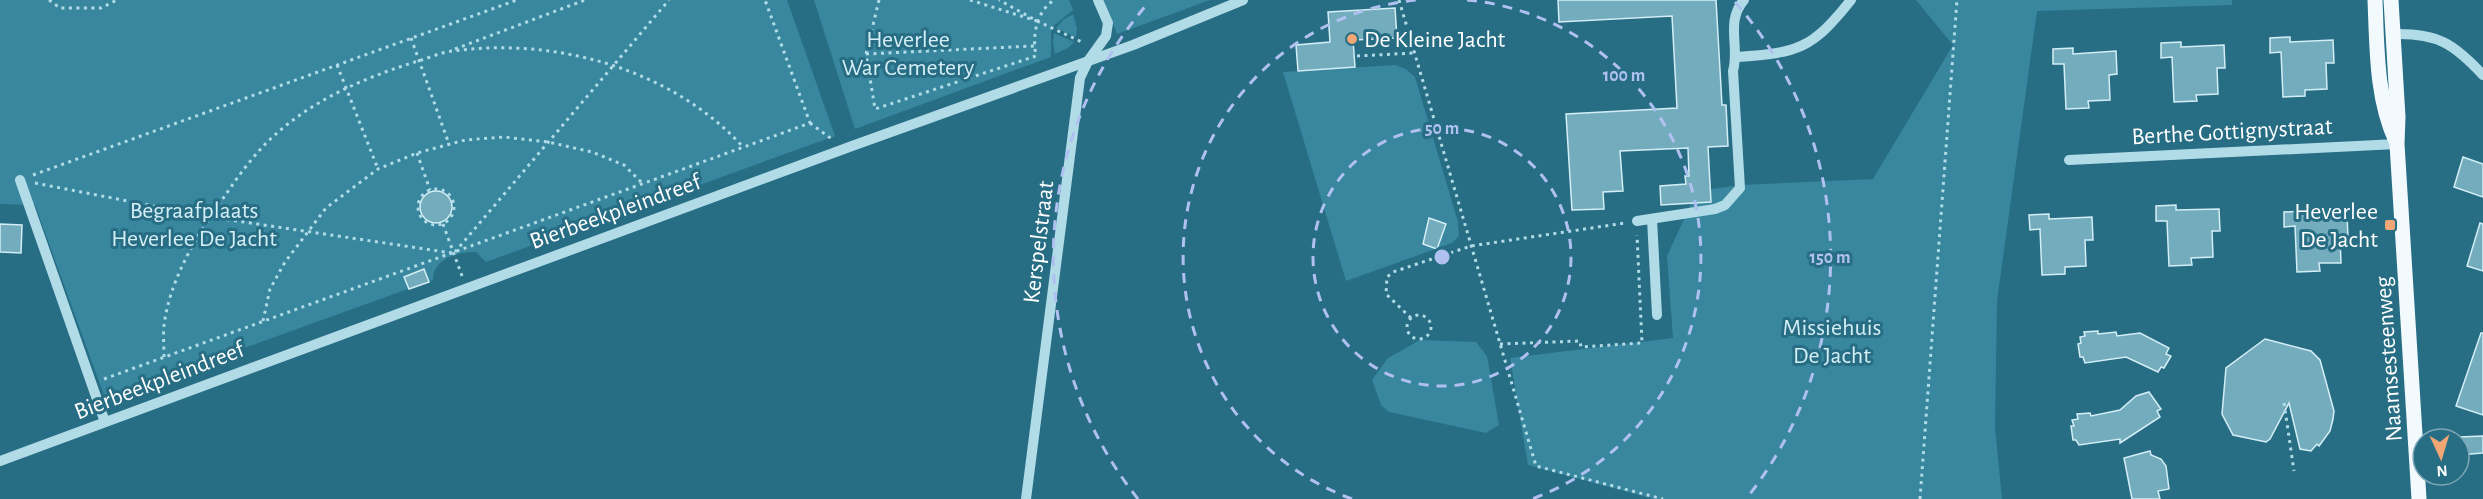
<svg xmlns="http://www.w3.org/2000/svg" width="2483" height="499" viewBox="0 0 2483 499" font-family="'Alegreya Sans',sans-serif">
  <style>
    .green { fill: #38879f }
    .building { fill: #73acbc; stroke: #d4eef6; stroke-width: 1.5 }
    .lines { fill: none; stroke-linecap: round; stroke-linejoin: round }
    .path { stroke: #b0dbe7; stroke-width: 3; stroke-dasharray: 3 4.5; stroke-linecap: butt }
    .minor { stroke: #b0dbe7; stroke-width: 10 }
    .major { stroke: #f2fafe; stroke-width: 15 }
    .ring { fill: none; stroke: #b0c1f1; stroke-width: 3; stroke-dasharray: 10 8 }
    .poi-dot { fill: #f0a675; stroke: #276d84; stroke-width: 2 }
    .labels { text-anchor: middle; stroke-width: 6; stroke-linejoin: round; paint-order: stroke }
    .park-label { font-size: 24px; fill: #d4eef6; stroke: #276d84 }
    .poi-label { font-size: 24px; fill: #fff; stroke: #276d84; text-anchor: start }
    .street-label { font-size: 24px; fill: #fff; stroke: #276d84 }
    .centre { fill: #b0c1f1; stroke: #276d84; stroke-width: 3 }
    .ring-label { font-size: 18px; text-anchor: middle; font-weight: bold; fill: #b0c1f1; stroke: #276d84; stroke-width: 6; stroke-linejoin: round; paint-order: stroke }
  </style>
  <rect width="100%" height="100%" fill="#276d84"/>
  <g class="green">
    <path d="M0,0h787l48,136 -349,126 -10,-10c-18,-1 -44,8 -43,28l-328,118 -70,-193 -35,-1z"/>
    <polygon points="814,0 1069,0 1073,10 1051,28 1051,57 855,129"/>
    <polygon points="1104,0 1210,0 1117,34"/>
    <polygon points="1916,0 2232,0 2232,5 2037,11 1997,301 1995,427 2002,499 1654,499 1528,465 1510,358 1673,338 1667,256 1697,191 1741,185 1873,179 1953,45"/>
    <polygon points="1073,14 1077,28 1076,37 1056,28 1063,20"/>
    <polygon points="1054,33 1074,42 1068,48 1055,54 1053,43"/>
    <polygon points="1395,65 1406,69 1415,77 1458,222 1459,236 1452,243 1346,281 1283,72"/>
    <polygon points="1420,340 1476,342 1487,356 1499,425 1486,433 1389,412 1381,405 1372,380 1388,358"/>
  </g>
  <g class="building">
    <polygon points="1558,0 1716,0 1722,105 1726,105 1728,146 1708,147 1711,202 1661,205 1660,186 1686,184 1685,176 1689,176 1688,148 1620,151 1623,191 1603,192 1604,209 1572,210 1566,114 1677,108 1672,16 1559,22"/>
    <polygon points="1395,8 1397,38 1353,40 1355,67 1298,71 1296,45 1330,42 1328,12"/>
    <polygon points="2290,37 2290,42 2333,40 2334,63 2326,63 2327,89 2305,90 2305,96 2283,97 2281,52 2270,53 2270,38"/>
    <polygon points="2181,42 2181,47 2224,45 2225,68 2217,68 2218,94 2196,95 2197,101 2174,102 2172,57 2161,58 2161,43"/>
    <polygon points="2073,48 2073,54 2116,51 2117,74 2109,75 2110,100 2088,101 2089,108 2066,109 2064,64 2053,64 2053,49"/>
    <polygon points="2463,157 2483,164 2483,197 2454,187"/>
    <circle cx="436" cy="207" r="16"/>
    <polygon points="2176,205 2176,210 2219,209 2220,231 2212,231 2213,257 2191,258 2192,265 2169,266 2167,221 2156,221 2156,206"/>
    <polygon points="2304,211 2304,216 2347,214 2348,237 2340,237 2341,263 2319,263 2320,271 2297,272 2295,226 2284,227 2284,212"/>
    <polygon points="2049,214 2049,219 2092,217 2093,240 2085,240 2086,266 2065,267 2065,274 2042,275 2040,229 2030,230 2029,215"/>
    <polygon points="1429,218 1446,224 1437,249 1423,244"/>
    <polygon points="2480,223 2483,224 2483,271 2467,266"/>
    <polygon points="0,224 22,225 21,253 0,252"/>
    <polygon points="424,269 429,282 409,289 404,277"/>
    <polygon points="2098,331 2098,334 2116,332 2117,336 2140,333 2169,348 2166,354 2171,356 2164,368 2161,367 2158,372 2126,357 2085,363 2083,357 2080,357 2078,344 2081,343 2080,337 2085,336 2084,332"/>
    <polygon points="2481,333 2483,333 2483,415 2456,406"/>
    <polygon points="2265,339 2311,351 2320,360 2334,411 2333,419 2330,431 2319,446 2317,444 2311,451 2300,449 2289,403 2270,439 2266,442 2233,435 2222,414 2226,368"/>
    <polygon points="2149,392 2161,409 2157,411 2160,417 2120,443 2120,439 2079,445 2076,440 2073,440 2071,426 2074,426 2072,420 2078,419 2077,414 2090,413 2091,416 2120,410 2136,396"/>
    <polygon points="2483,436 2483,453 2459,455 2459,437"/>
    <polygon points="2150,451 2151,455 2161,459 2166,466 2169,489 2158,491 2160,499 2132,499 2124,458"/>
  </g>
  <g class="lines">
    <g class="path">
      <polyline points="49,0 60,8 101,8 117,0"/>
      <path d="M879,0l-13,54 9,55 161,-53c-4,-20 0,-44 18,-56"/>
      <polyline points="970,0 1037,21 999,0"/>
      <polyline points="1399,0 1536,466 1663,499"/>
      <polyline points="1037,21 1084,43"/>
      <polyline points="411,38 449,144"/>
      <polyline points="455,49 585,0"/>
      <polyline points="866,54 1034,46"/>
      <polyline points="1357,56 1414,53"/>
      <polyline points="337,65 378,169"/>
      <polyline points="810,123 833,140"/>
      <polyline points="417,153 430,190"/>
      <polyline points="33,175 517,0"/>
      <polyline points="35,183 210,217 452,253"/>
      <circle cx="436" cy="207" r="18"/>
      <polyline points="443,224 462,276"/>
      <polyline points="455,252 669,0"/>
      <circle cx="1419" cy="327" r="12"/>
      <polyline points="1411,318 1386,294 1387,277 1393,272 1471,246 1625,223"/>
      <polyline points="263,321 270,289 285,262 326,208 378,169 417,153 465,140 504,137 548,142 592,152 624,165 643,184"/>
      <polyline points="1500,344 1580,341 1581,347 1642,343 1637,235"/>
      <path d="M164,357c0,-10 -1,-21 0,-31 5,-44 31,-88 56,-123 16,-24 35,-51 57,-70 41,-36 90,-56 141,-72 11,-3 23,-9 35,-10 103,-14 219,18 290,96"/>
      <polyline points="104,379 810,123 765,0"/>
      <polyline points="2284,403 2294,471"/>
      <polyline points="1920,499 1957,0"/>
    </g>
    <g class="minor">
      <path d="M2394,34c44,-1 60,10 89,41"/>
      <path d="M1737,57c61,-4 75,-8 114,-57"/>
      <polyline points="2069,160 2397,144"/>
      <polyline points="20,180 105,422"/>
      <polyline points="1652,219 1657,315"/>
      <path d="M1637,221l78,-12 10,-4 15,-17 -7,-117c7,-25 -8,-49 11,-71"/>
      <polyline points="0,461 852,146 1133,45 1243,0"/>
      <polyline points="1026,499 1080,78 1088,61 1106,36 1108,23 1098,0"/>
    </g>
    <g class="major">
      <path d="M2375,0c2,47 1,98 21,141"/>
      <polyline points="2391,0 2398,117 2397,144 2419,499"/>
    </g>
  </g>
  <g class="ring">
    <circle cx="1442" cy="257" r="129"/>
    <path d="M1352 499A258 258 0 0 1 1417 0M1467 0A258 258 0 0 1 1532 499"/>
    <path d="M1138 499A388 388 0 0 1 1149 2M1735 2A388 388 0 0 1 1746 499"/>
  </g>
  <g class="poi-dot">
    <circle cx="1352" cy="39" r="6"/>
    <rect x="2384" y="219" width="12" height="12" rx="3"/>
  </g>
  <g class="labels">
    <g class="park-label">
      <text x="908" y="47">Heverlee<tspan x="908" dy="28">War Cemetery</tspan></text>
      <text x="194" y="218">Begraafplaats<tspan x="194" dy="28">Heverlee De Jacht</tspan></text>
      <text x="1832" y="335">Missiehuis<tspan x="1832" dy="28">De Jacht</tspan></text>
    </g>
    <g class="poi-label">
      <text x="1364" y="47">De Kleine Jacht</text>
      <text x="2378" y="219" text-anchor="end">Heverlee<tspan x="2378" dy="28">De Jacht</tspan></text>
    </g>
    <g class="street-label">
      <text transform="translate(2232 131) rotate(-3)" y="8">Berthe Gottignystraat</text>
      <text transform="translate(615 211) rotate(-20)" y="8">Bierbeekpleindreef</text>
      <text transform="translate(1038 242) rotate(-83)" y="8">Kerspelstraat</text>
      <text transform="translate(2388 359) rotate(-94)" y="8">Naamsesteenweg</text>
      <text transform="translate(159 380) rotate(-21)" y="8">Bierbeekpleindreef</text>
    </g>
  </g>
  <circle cx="1442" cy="257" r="9" class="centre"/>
  <g class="ring-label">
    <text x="1624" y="81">100 m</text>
    <text x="1442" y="134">50 m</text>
    <text x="1830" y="263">150 m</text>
  </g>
  <g transform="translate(2441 457) rotate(176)"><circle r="28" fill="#276d84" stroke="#7da7b5" stroke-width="1.5"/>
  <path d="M0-4.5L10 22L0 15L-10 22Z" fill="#f0a675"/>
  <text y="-9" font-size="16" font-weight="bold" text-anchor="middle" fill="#ffffff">N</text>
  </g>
</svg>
